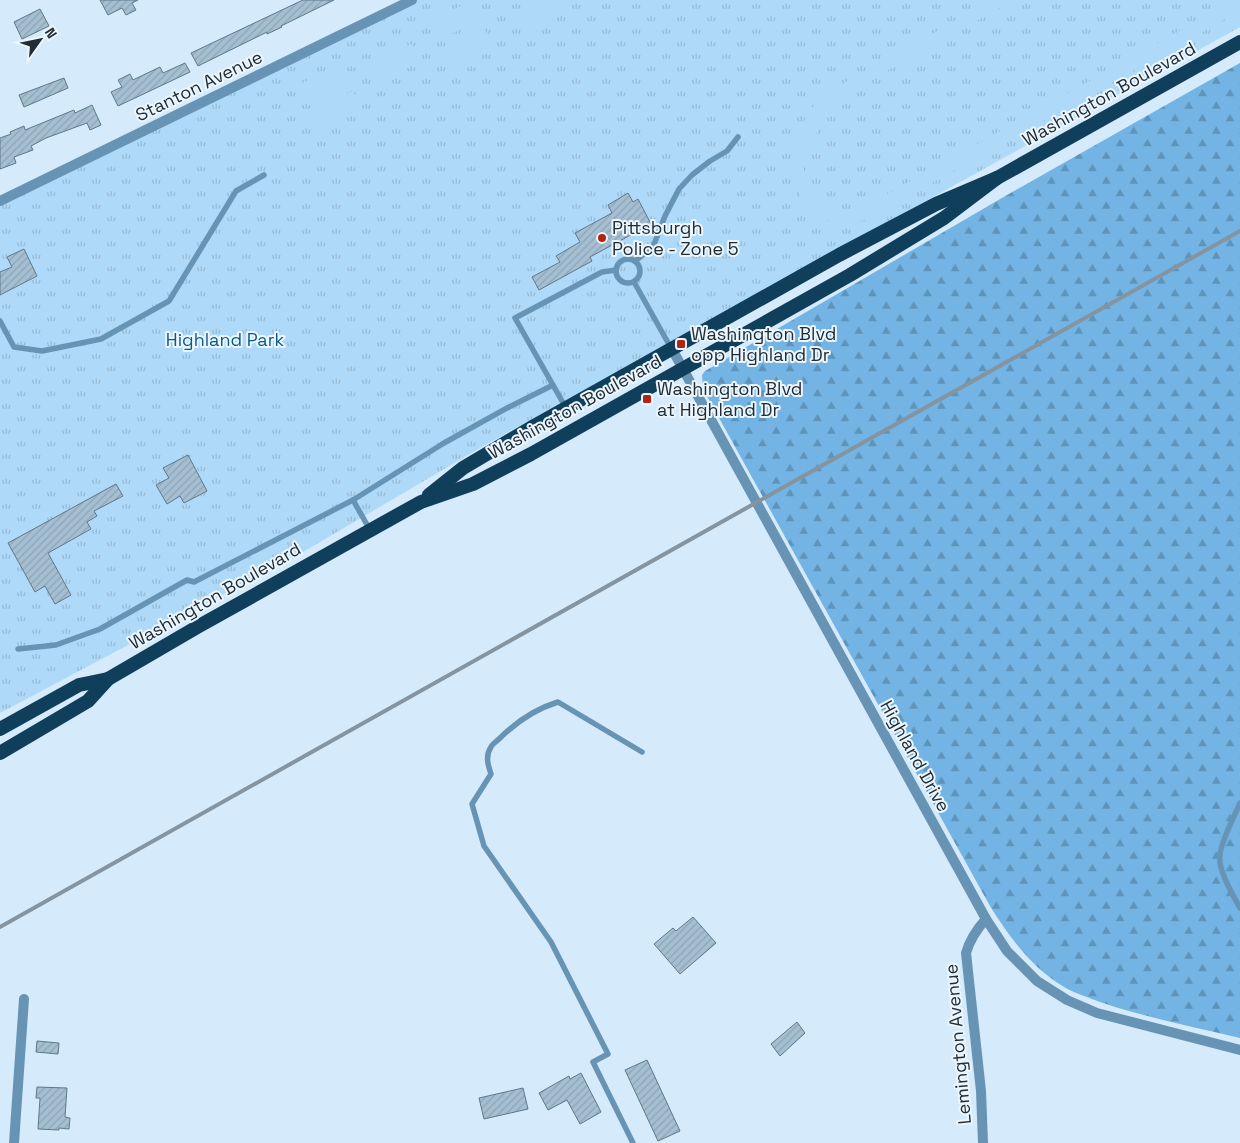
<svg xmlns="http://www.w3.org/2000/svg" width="1240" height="1143" viewBox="0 0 1240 1143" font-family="'Space Grotesk',sans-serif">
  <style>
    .forest { fill: url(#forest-firs) }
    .park { fill: url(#park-tufts) }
    .garden { fill: #afd9f8 }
    .building { fill: url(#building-hatch); stroke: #5f7789 }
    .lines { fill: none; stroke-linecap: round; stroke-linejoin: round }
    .service { stroke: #6794b5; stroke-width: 5.5 }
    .minor { stroke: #6794b5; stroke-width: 10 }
    .tertiary { stroke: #6794b5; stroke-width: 10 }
    .trunk { stroke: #103f5c; stroke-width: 14 }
    .rail { stroke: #8494a1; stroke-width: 4 }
    .poi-dot { fill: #b22411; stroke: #ebf6fe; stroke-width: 2 }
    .labels { text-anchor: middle; stroke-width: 4; stroke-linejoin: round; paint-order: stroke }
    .street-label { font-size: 18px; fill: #222c34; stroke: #ebf6fe }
    .poi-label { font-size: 18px; fill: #222c34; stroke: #ebf6fe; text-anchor: start }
    .park-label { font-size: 18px; fill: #0b5b87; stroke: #ebf6fe }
  </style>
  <defs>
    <pattern id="forest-firs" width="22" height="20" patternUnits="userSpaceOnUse" patternTransform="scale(1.25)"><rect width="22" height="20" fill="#73b4e4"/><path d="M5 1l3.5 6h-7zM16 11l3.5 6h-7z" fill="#5e93ba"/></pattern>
    <pattern id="park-tufts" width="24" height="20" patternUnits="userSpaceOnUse" patternTransform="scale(1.25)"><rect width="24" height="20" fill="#afd9f8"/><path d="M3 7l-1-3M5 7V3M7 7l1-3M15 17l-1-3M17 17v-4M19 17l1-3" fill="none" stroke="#96bad5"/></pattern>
    <pattern id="building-hatch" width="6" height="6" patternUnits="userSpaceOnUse" patternTransform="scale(1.25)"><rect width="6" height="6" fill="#a5bfd2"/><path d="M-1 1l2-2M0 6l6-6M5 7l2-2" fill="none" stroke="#8ea4b5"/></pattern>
  </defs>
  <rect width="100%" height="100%" fill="#d5eafb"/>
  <path class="forest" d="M1240,63v975c-46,-11 -92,-20 -137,-35 -13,-5 -27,-9 -39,-16 -32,-19 -54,-49 -74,-81l-287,-517 -1,-14 3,-4 302,-176z"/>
  <polygon class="park" points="412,0 1240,0 1240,27 485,445 303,552 0,713 0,201"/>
  <g class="garden">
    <polygon points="543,0 565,0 570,10 526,30 517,12"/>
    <path d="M993,0h21l-163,91c-21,18 -37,41 -45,67 -9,27 14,53 41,53 7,0 15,-4 22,-7l366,-204h5v11l-375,209c-82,23 -92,-87 -37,-128z"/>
    <polygon points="472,1 481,20 438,40 429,21"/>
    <polygon points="484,27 492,46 449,66 441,48"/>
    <polygon points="411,44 420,62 376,83 368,64"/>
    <polygon points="341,65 350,84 307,104 298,85"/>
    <polygon points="353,91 361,109 318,130 310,111"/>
  </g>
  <g class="building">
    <polygon points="100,0 138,0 132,3 136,10 126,15 122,8 108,15"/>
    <polygon points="303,0 334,0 281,26 282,27 267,34 267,32 198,66 191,53"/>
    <polygon points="40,9 49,26 22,39 14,22"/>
    <polygon points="185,63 190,72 118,106 111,92 122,87 118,80 130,74 133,80 160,67 163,73"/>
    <polygon points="64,78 68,88 24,107 19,95"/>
    <polygon points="92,105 101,125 90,130 87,123 46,138 31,146 33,150 14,157 16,163 0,169 0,138 11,134 10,132 24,126 25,130 74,110 75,113"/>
    <polygon points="628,193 633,202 638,199 651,224 590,257 592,261 539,290 532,277 560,262 556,256 580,242 575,233 612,213 608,205"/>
    <polygon points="24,249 37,276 0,295 0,272 12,267 7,257"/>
    <polygon points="188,455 207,491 184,503 180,496 167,504 156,485 169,478 163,468"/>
    <polygon points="116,484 123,496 94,511 97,516 87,522 91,529 48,553 71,595 55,604 45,586 35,592 8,543"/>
    <polygon points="693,917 716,943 680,974 654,944 673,928 676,931"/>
    <polygon points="797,1022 805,1033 780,1056 771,1044"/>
    <polygon points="37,1041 59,1043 58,1054 36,1052"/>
    <polygon points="647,1060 680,1131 658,1141 625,1070"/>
    <polygon points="581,1073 601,1112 580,1124 567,1100 548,1110 539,1093 569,1076 570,1079"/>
    <polygon points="37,1087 67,1088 65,1117 70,1118 69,1129 59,1128 59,1130 38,1129 40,1098 36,1098"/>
    <polygon points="523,1088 528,1109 484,1119 479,1098"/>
  </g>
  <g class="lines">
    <g class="service">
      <circle cx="628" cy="271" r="12"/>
      <polyline points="635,261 653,247 665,216 679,189 692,175 710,161 727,151 738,137"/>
      <polyline points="634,282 671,348"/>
      <polyline points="0,321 14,347 42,351 101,339 169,301 236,191 264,175"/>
      <polyline points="566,408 515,318 602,272 616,270"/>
      <polyline points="353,500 370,530"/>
      <polyline points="18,649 56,645 100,629 187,580 194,582 353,500 444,443 509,407 553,385"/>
      <path d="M1240,803c-7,16 -17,34 -20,51 -3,15 13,41 20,54"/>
      <path d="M633,1143l-40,-81 15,-8 -57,-112 -67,-96 -12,-42 19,-30c-3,-9 -6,-18 0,-27 1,-3 5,-5 8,-8 17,-17 36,-30 59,-37l84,50"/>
    </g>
    <g class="minor">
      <polyline points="0,201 412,0"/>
      <polyline points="14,1143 24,999"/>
    </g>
    <g class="tertiary">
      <polyline points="672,349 986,919 1007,951 1037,981 1067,1000 1097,1013 1240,1050"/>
      <path d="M983,1143l-2,-52 -15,-138c4,-14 11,-24 20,-34"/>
    </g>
    <g class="trunk">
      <polyline points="429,495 463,468 534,426 839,255 936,204 997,178 1240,42"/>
      <polyline points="0,729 79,685 108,679"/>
      <polyline points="0,753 88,701 108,679 199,626 421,502 473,484 531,454 850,275 944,218 997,178"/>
    </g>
    <polyline class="rail" points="0,927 1240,231"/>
  </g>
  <g class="poi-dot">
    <circle cx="602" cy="238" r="5"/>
    <rect x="676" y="339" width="10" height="10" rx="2.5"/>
    <rect x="642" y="394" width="10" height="10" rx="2.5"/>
  </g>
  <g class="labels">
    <g class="street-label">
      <text transform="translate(199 86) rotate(-26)" y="6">Stanton Avenue</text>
      <text transform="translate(1109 94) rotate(-29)" y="6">Washington Boulevard</text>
      <text transform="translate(575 407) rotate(-29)" y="6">Washington Boulevard</text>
      <text transform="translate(215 596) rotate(-30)" y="6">Washington Boulevard</text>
      <text transform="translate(915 756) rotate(61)" y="6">Highland Drive</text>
      <text transform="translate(958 1044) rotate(-95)" y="6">Lemington Avenue</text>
    </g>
    <g class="poi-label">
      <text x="612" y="234">Pittsburgh<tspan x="612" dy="21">Police - Zone 5</tspan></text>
      <text x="691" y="340">Washington Blvd<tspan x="691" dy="21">opp Highland Dr</tspan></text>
      <text x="657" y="395">Washington Blvd<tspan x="657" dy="21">at Highland Dr</tspan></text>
    </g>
    <g class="park-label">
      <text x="225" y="346">Highland Park</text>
    </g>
  </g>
  <g transform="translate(40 40) rotate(57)" stroke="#ebf6fe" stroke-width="4" paint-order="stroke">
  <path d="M0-4L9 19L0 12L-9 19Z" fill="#222c34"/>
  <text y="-8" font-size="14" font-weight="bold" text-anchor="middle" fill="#222c34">N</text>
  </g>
</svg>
